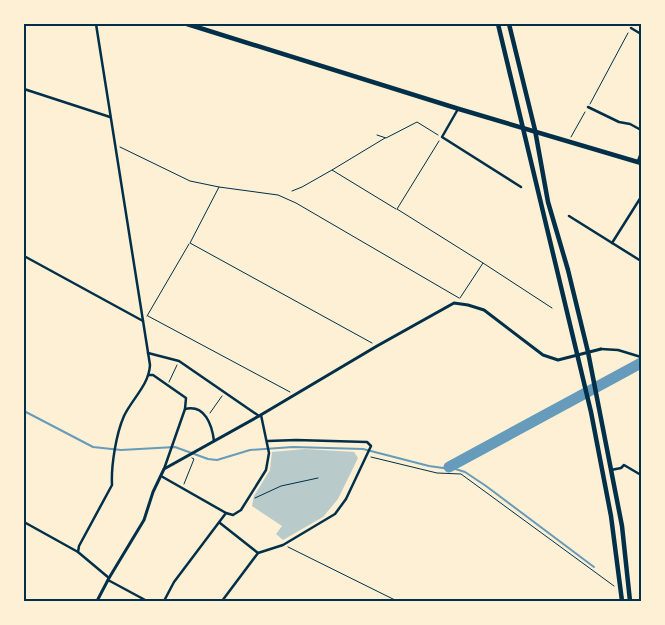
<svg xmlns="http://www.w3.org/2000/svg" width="665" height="625" viewBox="0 0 665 625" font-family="'IBM Plex Serif',serif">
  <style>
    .green { fill: #b9caca }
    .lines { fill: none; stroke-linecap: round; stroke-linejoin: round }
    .stream { stroke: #669bbc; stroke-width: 2 }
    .river { stroke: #669bbc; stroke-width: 11 }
    .path { stroke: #003049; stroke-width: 1 }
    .minor { stroke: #003049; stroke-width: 2.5 }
    .tertiary { stroke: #003049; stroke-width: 3 }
    .primary { stroke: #003049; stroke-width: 4.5 }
    .neatline { fill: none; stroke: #003049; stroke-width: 2 }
  </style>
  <rect width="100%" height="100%" fill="#fdf0d5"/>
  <polygon class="green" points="305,449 354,452 358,458 338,499 323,517 283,540 276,534 282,526 252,506 254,496 270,470 272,452"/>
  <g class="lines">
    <polyline class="stream" points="24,411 93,447 121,450 175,447 208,459 217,460 250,450 293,447 363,449 429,466 443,468 449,467 465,472 486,486 594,567"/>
    <polyline class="river" points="449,467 641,363"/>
    <g class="path">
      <polyline points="590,104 628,33"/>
      <polyline points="377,135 386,138 417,122 438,135"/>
      <polyline points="571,137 585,112"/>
      <polyline points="385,138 332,170 396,209"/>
      <polyline points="439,141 397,209 483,263"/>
      <polyline points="120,147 190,181 219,187 190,243 372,343"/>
      <polyline points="219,187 278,195 296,203 459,298"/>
      <polyline points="292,191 302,187 332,170"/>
      <polyline points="460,298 483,263 552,308"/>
      <polyline points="147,316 189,244"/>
      <polyline points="148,316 290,392"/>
      <polyline points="169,382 177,365"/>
      <polyline points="210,413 222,396"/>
      <polyline points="371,457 437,473 461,474 614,586"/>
      <polyline points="184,484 194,459 192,458"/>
      <polyline points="255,498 281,486 318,478"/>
      <polyline points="288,547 397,601"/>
    </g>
    <g class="minor">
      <path d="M96,24l54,341c-1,20 -18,34 -26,51 -8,18 -13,50 -12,69l-33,61 -1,6 31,26"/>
      <polyline points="631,28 641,34"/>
      <polyline points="24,89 110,117"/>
      <polyline points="588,107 619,122 630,124 641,130"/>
      <polyline points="458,109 442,137 521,187"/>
      <polyline points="638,161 641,153"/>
      <polyline points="569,216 641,261"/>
      <polyline points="612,243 641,197"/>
      <polyline points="24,256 143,321"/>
      <polyline points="601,349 618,350 641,357"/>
      <polyline points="148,353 179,361 259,416"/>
      <polyline points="149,375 153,375 186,398 185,409 164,469"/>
      <path d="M185,409c20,-5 27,16 29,32"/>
      <polyline points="611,470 621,468 624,465 641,475"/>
      <polyline points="161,476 226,513 233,515 241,510 266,470 269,453 261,415"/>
      <polyline points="24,522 78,552"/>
      <polyline points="220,523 258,553"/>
      <polyline points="108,580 147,601"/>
      <polyline points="164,601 174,582 226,513"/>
      <polyline points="222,601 258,553 283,545 335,514 346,499 371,446 367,442 296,440 268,441"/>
    </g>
    <polyline class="tertiary" points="97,601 109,578 144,520 153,492 164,469 259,416 377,346 454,303 468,305 484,310 543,355 558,360 601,349"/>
    <g class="primary">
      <polyline points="187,24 459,109 641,163"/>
      <polyline points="498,24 591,412 611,516 622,601"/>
      <polyline points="509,24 535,130 548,202 568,270 588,352 622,526 630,601"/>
    </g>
  </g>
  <rect width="665" height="625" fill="none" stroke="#fdf0d5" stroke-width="50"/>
  <rect x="25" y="25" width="615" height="575" class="neatline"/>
</svg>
